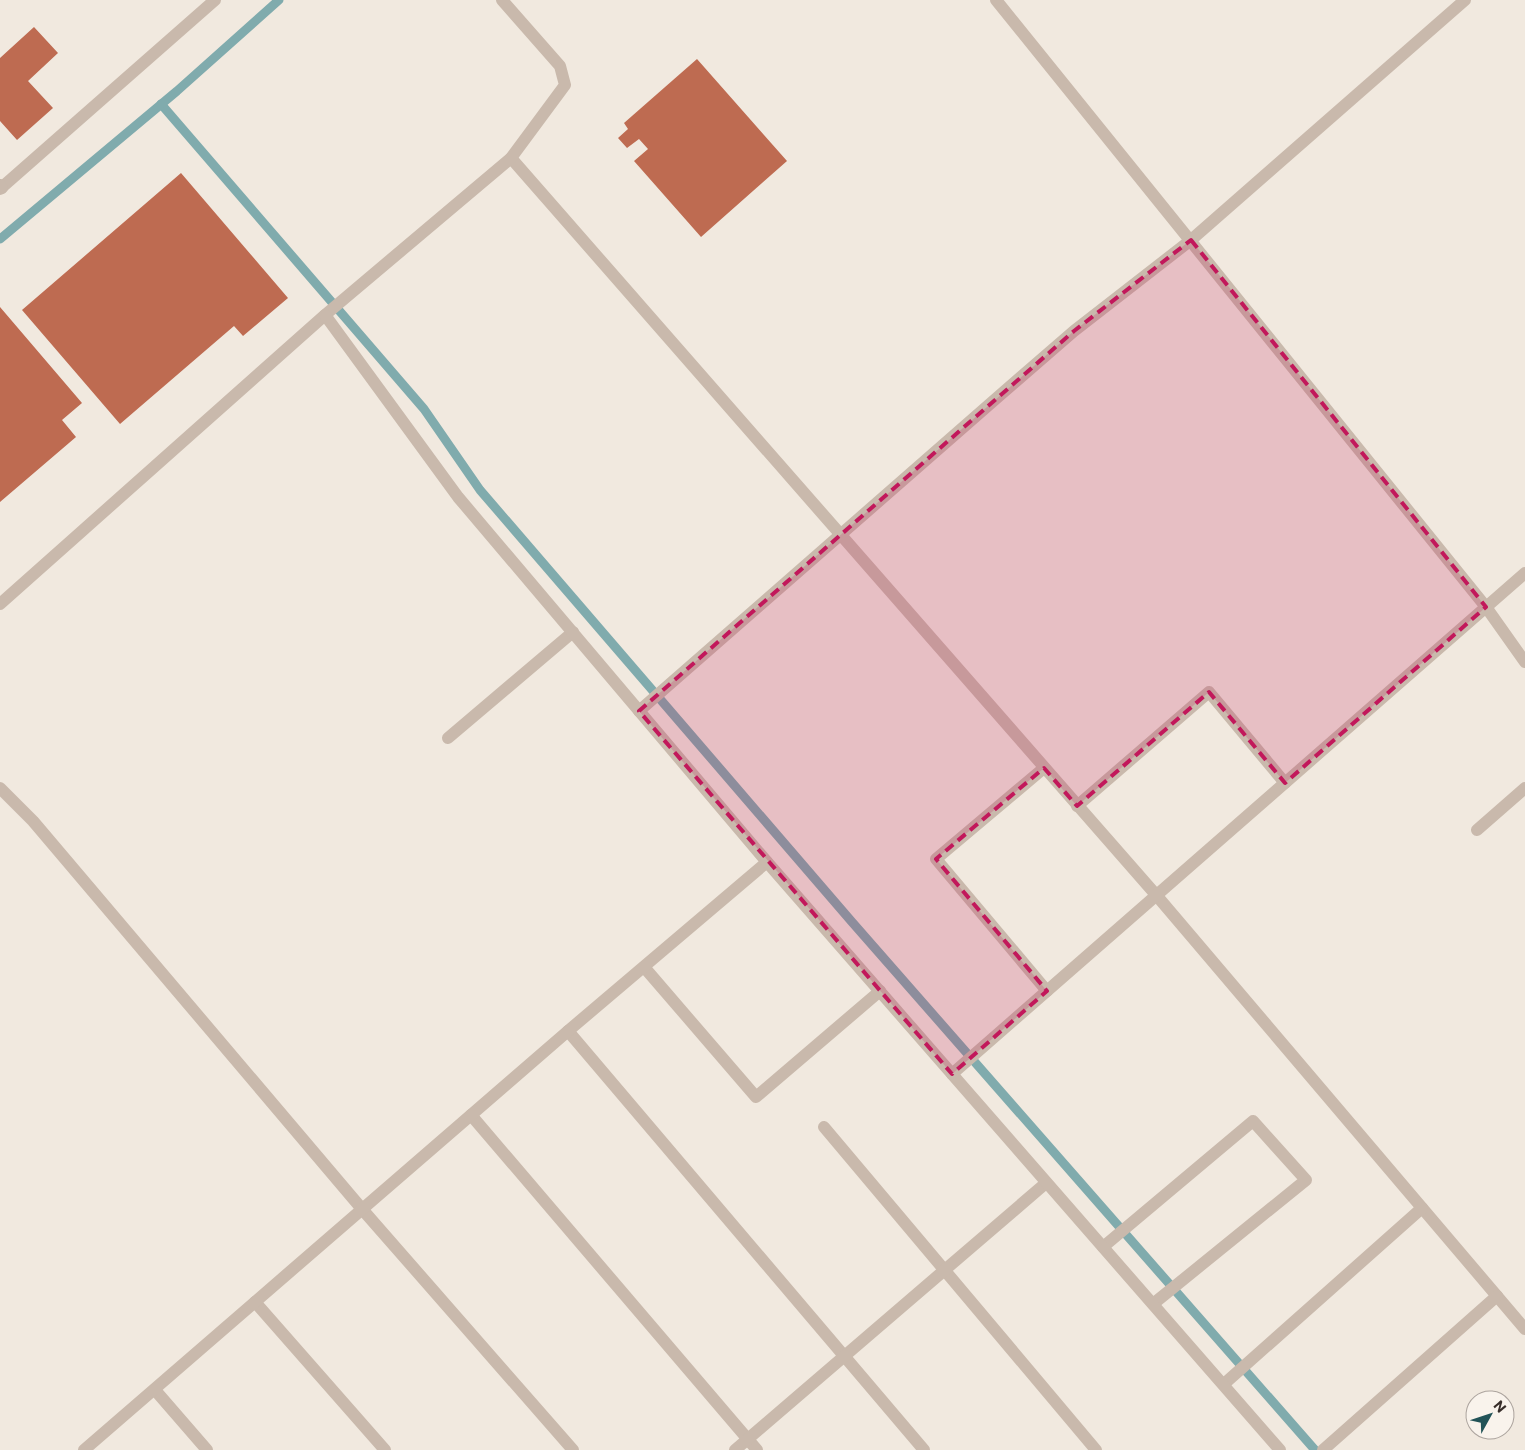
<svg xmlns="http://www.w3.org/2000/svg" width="1525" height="1450" viewBox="0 0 1525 1450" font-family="Commissioner,sans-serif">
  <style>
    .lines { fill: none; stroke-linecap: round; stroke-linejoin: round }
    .stream { stroke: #80abad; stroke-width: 9 }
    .building { fill: #be6b51 }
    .minor { stroke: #c9b9ac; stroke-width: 12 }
    .tertiary { stroke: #c9b9ac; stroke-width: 12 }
    .marked { fill: #c2185b; fill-opacity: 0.2; stroke: #c2185b; stroke-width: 4; stroke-dasharray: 10 6; stroke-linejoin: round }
  </style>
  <rect width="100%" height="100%" fill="#f1e9df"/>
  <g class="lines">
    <g class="stream">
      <polyline points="161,104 424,409 480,490 852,922 1315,1450"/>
      <polyline points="0,239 177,91 279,0"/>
    </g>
  </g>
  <g class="building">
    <polygon points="34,27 58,53 28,81 53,108 17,140 0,121 0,58"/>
    <polygon points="697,59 787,161 701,237 634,161 648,149 639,139 627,148 618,138 628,129 624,123"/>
    <polygon points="181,173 288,298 243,336 234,326 120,424 22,310"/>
    <polygon points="0,307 82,403 62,420 76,437 0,502"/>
  </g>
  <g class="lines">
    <g class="minor">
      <polyline points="996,0 1486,607 1525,662"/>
      <polyline points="511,158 1157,896 1525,1329"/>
      <polyline points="0,189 215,0"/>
      <polyline points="0,604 325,315 511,158 565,85 560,66 502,0"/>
      <polyline points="639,711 999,396 1074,331 1191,240 1465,0"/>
      <polyline points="448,738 573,632"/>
      <polyline points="1044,768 936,859 1047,991"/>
      <polyline points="0,788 33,821 362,1209 573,1450"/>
      <polyline points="1077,806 1209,692 1285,783"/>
      <polyline points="1477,830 1525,788"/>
      <polyline points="644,967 756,1097 880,991"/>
      <polyline points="568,1031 924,1450"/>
      <polyline points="471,1115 757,1450"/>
      <polyline points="824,1127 1096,1450"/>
      <polyline points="1103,1247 1253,1121 1306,1180 1153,1304"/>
      <polyline points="255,1302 385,1450"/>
      <polyline points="1224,1384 1422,1208"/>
      <polyline points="155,1390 207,1450"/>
      <polyline points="84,1450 568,1031 767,862"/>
      <polyline points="735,1450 1046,1183"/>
      <polyline points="1323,1450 1497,1296"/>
    </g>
    <g class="tertiary">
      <polyline points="0,185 2,188"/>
      <polyline points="325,315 458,497 767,862 1280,1450"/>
      <polyline points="952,1074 1525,573"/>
    </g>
  </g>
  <path class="marked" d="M1191,240l295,367 -201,176 -76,-91 -132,114 -33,-38 -108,91 111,132 -95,83 -313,-363 435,-380z"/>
  <g transform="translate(1490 1415) rotate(50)"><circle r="24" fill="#f9f3ec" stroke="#aca49e"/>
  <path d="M0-4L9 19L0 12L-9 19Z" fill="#225357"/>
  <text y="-8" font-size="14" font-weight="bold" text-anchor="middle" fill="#382e2a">N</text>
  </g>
</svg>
